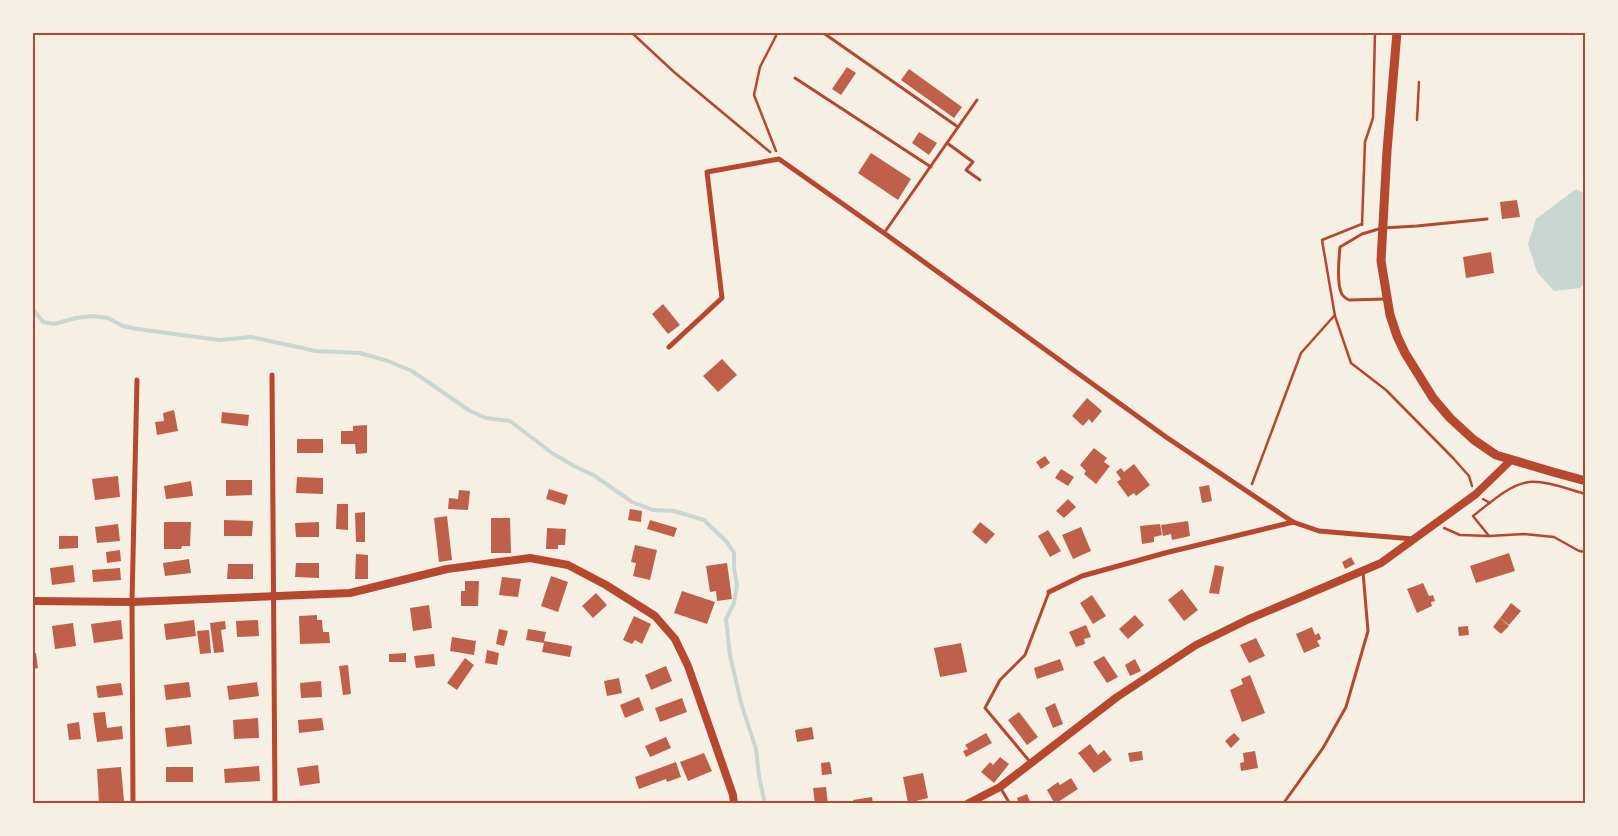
<svg xmlns="http://www.w3.org/2000/svg" width="1618" height="836" viewBox="0 0 1618 836" font-family="'PT Serif',serif">
  <style>
    .water { fill: #c9d6d2 }
    .lines { fill: none; stroke-linecap: round; stroke-linejoin: round }
    .stream { stroke: #c9d6d2; stroke-width: 4 }
    .building { fill: #bf614a }
    .path { stroke: #b5482f; stroke-width: 2.5 }
    .service { stroke: #b5482f; stroke-width: 3 }
    .minor { stroke: #b5482f; stroke-width: 5 }
    .tertiary { stroke: #b5482f; stroke-width: 8 }
    .secondary { stroke: #b5482f; stroke-width: 9 }
    .neatline { fill: none; stroke: #b5482f; stroke-width: 2 }
  </style>
  <rect width="100%" height="100%" fill="#f6efe4"/>
  <polygon class="water" points="1576,189 1585,194 1585,283 1580,288 1554,291 1537,272 1528,244 1536,219"/>
  <g class="lines">
    <polyline class="stream" points="32,308 43,322 54,324 76,318 93,316 108,318 123,326 137,329 219,340 251,337 316,351 360,353 388,361 412,371 470,411 486,418 510,421 552,453 574,466 595,476 632,502 653,510 674,511 704,520 727,542 734,553 734,568 737,585 734,603 726,619 730,655 741,703 756,749 759,776 765,804"/>
  </g>
  <g class="building">
    <polygon points="847,67 856,73 841,95 832,89"/>
    <polygon points="909,69 962,107 954,118 901,80"/>
    <polygon points="919,132 937,143 929,155 912,143"/>
    <polygon points="871,153 911,179 898,200 858,173"/>
    <polygon points="1517,200 1520,217 1502,219 1500,202"/>
    <polygon points="1491,252 1494,273 1466,278 1463,257"/>
    <polygon points="663,304 680,325 668,334 652,314"/>
    <polygon points="722,359 737,375 718,392 703,376"/>
    <polygon points="1087,398 1102,411 1092,423 1089,419 1083,426 1072,416"/>
    <polygon points="174,410 178,431 157,435 155,422 164,421 163,413"/>
    <polygon points="222,412 249,415 248,426 221,423"/>
    <polygon points="367,425 367,453 356,454 355,444 341,444 341,431 353,431 353,426"/>
    <rect x="297" y="439" width="26" height="14"/>
    <polygon points="1094,448 1107,458 1104,462 1110,466 1096,484 1084,474 1086,471 1080,465"/>
    <polygon points="1045,456 1050,463 1041,469 1036,462"/>
    <polygon points="1134,464 1150,485 1136,496 1134,493 1128,497 1117,482 1121,479 1116,472 1121,468 1124,472"/>
    <polygon points="1061,469 1074,477 1068,486 1055,478"/>
    <polygon points="118,476 120,497 95,500 92,479"/>
    <polygon points="297,477 323,478 323,494 296,493"/>
    <polygon points="226,480 252,480 252,495 226,496"/>
    <polygon points="191,481 193,496 166,499 164,486"/>
    <polygon points="1209,485 1212,501 1202,503 1199,487"/>
    <polygon points="549,489 568,495 565,505 546,499"/>
    <polygon points="459,490 470,491 468,510 448,509 449,498 458,499"/>
    <polygon points="1068,499 1076,507 1064,518 1056,511"/>
    <polygon points="337,504 348,504 348,530 336,529"/>
    <polygon points="630,509 642,511 641,522 628,520"/>
    <polygon points="365,512 365,542 356,542 355,513"/>
    <polygon points="447,516 452,560 439,562 434,518"/>
    <polygon points="491,518 510,518 511,553 491,553"/>
    <polygon points="224,520 253,521 252,536 224,536"/>
    <polygon points="650,520 677,528 674,537 647,529"/>
    <polygon points="1188,521 1190,536 1172,540 1171,534 1163,536 1161,525"/>
    <polygon points="164,522 191,522 190,546 182,546 181,549 164,549"/>
    <polygon points="319,522 319,537 296,537 295,523"/>
    <polygon points="980,522 995,534 986,544 972,532"/>
    <polygon points="118,524 120,541 97,543 95,527"/>
    <polygon points="1160,524 1162,535 1154,537 1154,542 1142,544 1140,526"/>
    <polygon points="1081,527 1091,551 1073,559 1062,535"/>
    <polygon points="547,528 566,529 565,545 558,545 558,549 546,549"/>
    <polygon points="1048,530 1061,551 1050,557 1038,536"/>
    <polygon points="59,536 78,536 78,548 59,549"/>
    <polygon points="635,545 657,550 650,580 633,576 636,563 631,562"/>
    <polygon points="120,550 121,561 107,563 106,552"/>
    <polygon points="1509,553 1515,571 1476,583 1470,566"/>
    <polygon points="356,554 368,555 368,579 355,579"/>
    <polygon points="1351,557 1355,564 1345,569 1342,562"/>
    <polygon points="189,559 191,573 165,576 163,563"/>
    <polygon points="296,563 319,563 319,578 295,577"/>
    <polygon points="727,563 732,599 717,601 716,591 710,592 706,566"/>
    <polygon points="228,564 253,564 253,579 227,579"/>
    <polygon points="73,565 75,582 52,585 50,568"/>
    <polygon points="1215,565 1224,567 1219,594 1209,593"/>
    <polygon points="120,568 121,580 93,582 92,570"/>
    <polygon points="551,576 568,582 558,612 541,606"/>
    <polygon points="502,577 521,579 518,597 499,595"/>
    <polygon points="465,581 479,581 478,606 461,606 461,591 465,591"/>
    <polygon points="1423,583 1429,596 1433,595 1435,601 1431,602 1432,606 1417,613 1407,589"/>
    <polygon points="1182,589 1198,610 1184,621 1168,600"/>
    <polygon points="682,591 715,602 707,624 674,613"/>
    <polygon points="596,593 607,605 593,618 582,606"/>
    <polygon points="1092,595 1106,616 1093,624 1080,603"/>
    <polygon points="1511,603 1521,611 1509,625 1500,618"/>
    <polygon points="429,605 432,628 413,631 410,608"/>
    <polygon points="317,615 317,620 322,620 323,632 329,632 330,643 300,644 299,616"/>
    <polygon points="1135,615 1144,625 1128,639 1119,629"/>
    <polygon points="634,616 651,624 642,644 635,640 632,644 623,640"/>
    <polygon points="1500,618 1509,626 1501,634 1493,627"/>
    <polygon points="121,620 123,639 94,643 91,624"/>
    <polygon points="194,620 196,636 166,640 164,624"/>
    <polygon points="258,620 259,636 237,637 236,621"/>
    <polygon points="225,621 226,629 221,630 224,652 214,653 210,623"/>
    <polygon points="73,623 76,646 55,649 52,626"/>
    <polygon points="1086,625 1091,637 1084,639 1085,644 1076,647 1069,632"/>
    <polygon points="1468,626 1469,635 1459,636 1458,627"/>
    <polygon points="1312,627 1315,635 1319,633 1321,639 1317,641 1320,646 1304,653 1296,634"/>
    <polygon points="499,629 508,631 504,646 496,644"/>
    <polygon points="528,629 546,632 544,641 572,646 570,657 542,652 544,643 526,640"/>
    <polygon points="209,630 211,653 200,654 197,631"/>
    <polygon points="452,637 476,641 474,655 450,651"/>
    <polygon points="1256,638 1265,656 1249,663 1240,645"/>
    <polygon points="961,643 967,672 940,677 934,648"/>
    <polygon points="487,650 499,653 497,665 485,663"/>
    <polygon points="32,653 36,653 38,668 32,669"/>
    <polygon points="406,653 406,662 389,662 389,654"/>
    <polygon points="434,654 435,666 416,668 414,656"/>
    <polygon points="1104,656 1118,677 1107,683 1093,662"/>
    <polygon points="465,658 474,665 457,690 447,683"/>
    <polygon points="1060,659 1064,670 1037,679 1034,668"/>
    <polygon points="1135,659 1141,671 1130,676 1125,665"/>
    <polygon points="348,665 351,694 343,695 339,666"/>
    <polygon points="666,666 672,681 651,690 645,675"/>
    <polygon points="1250,675 1265,713 1242,722 1230,690 1243,684 1241,679"/>
    <polygon points="619,678 622,693 607,696 604,681"/>
    <polygon points="321,681 322,697 301,698 300,683"/>
    <polygon points="189,682 191,697 166,700 164,685"/>
    <polygon points="257,682 259,696 229,700 227,686"/>
    <polygon points="121,683 123,695 98,698 96,686"/>
    <polygon points="639,697 644,710 625,718 620,705"/>
    <polygon points="682,698 687,712 660,722 655,708"/>
    <polygon points="1055,703 1063,724 1053,728 1045,708"/>
    <polygon points="105,712 107,728 122,726 123,739 97,742 93,713"/>
    <polygon points="1019,712 1038,737 1027,745 1008,720"/>
    <polygon points="258,718 259,738 234,739 233,720"/>
    <polygon points="322,718 324,730 299,733 298,720"/>
    <polygon points="79,722 81,739 69,740 67,724"/>
    <polygon points="190,725 192,744 167,747 165,728"/>
    <polygon points="812,727 814,739 797,742 795,730"/>
    <polygon points="986,733 992,743 966,757 963,751 968,749 965,745"/>
    <polygon points="1234,733 1240,739 1231,748 1225,741"/>
    <polygon points="666,737 671,748 650,757 645,746"/>
    <polygon points="1090,744 1098,755 1104,750 1112,760 1094,773 1078,753"/>
    <polygon points="1142,751 1143,760 1130,762 1128,753"/>
    <polygon points="1255,751 1258,768 1241,771 1240,763 1244,762 1243,753"/>
    <polygon points="704,753 712,771 688,781 680,762"/>
    <polygon points="1000,757 1009,764 994,783 981,772 990,762 993,765"/>
    <polygon points="676,762 681,777 667,782 666,779 639,789 635,777"/>
    <polygon points="830,762 832,774 822,775 821,763"/>
    <polygon points="318,765 320,783 300,786 297,768"/>
    <polygon points="259,766 260,781 225,783 224,769"/>
    <polygon points="121,767 124,801 99,803 97,769"/>
    <rect x="166" y="767" width="27" height="15"/>
    <polygon points="923,773 928,798 908,803 903,777"/>
    <polygon points="1071,778 1078,789 1055,804 1047,790 1058,782 1060,785"/>
    <polygon points="826,787 828,804 815,804 813,788"/>
    <polygon points="1027,794 1031,804 1019,804 1017,798"/>
    <polygon points="872,797 873,804 854,804 853,800"/>
  </g>
  <g class="lines">
    <g class="path">
      <polyline points="631,32 674,72 770,152"/>
      <polyline points="1417,120 1419,82"/>
      <polyline points="776,151 754,95 760,67 778,32"/>
      <polyline points="1362,224 1322,240 1335,316 1351,363 1386,390 1453,458 1469,476 1472,486"/>
      <polyline points="1362,225 1365,142 1373,118 1375,32"/>
      <polyline points="1252,484 1301,353 1334,316"/>
      <polyline points="1483,499 1490,503"/>
      <polyline points="1444,528 1460,535 1489,536 1524,534 1554,537 1579,551 1586,552"/>
      <path d="M1489,536l-16,-20c16,-12 35,-31 56,-34 16,-2 41,8 57,12"/>
    </g>
    <g class="service">
      <polyline points="822,32 958,127"/>
      <polyline points="795,78 931,167"/>
      <polyline points="947,143 973,162 966,170 980,180"/>
      <polyline points="884,233 977,100"/>
      <path d="M1386,299l-37,1c-4,-2 -7,-4 -8,-8 -4,-10 -2,-35 -1,-45l22,-13 20,-6 35,-2 70,-7"/>
      <polyline points="1031,763 985,708 1000,680 1025,655 1049,592"/>
      <polyline points="1000,787 1010,804"/>
      <polyline points="1283,804 1323,748 1346,707 1368,631 1363,572"/>
    </g>
    <g class="minor">
      <polyline points="669,347 722,298 707,172 779,159 884,233 1166,437 1293,522 1319,531 1413,539"/>
      <polyline points="272,375 275,804"/>
      <polyline points="1049,592 1082,576 1165,553 1293,522"/>
      <polyline points="133,804 132,602 137,380"/>
    </g>
    <g class="tertiary">
      <polyline points="32,601 132,602 350,593 447,569 530,558 568,565 606,585 655,616 675,639 688,666 733,795 734,804"/>
      <polyline points="967,804 1000,787 1117,697 1196,645 1249,619 1381,563 1476,494 1511,460"/>
    </g>
    <polyline class="secondary" points="1397,32 1387,151 1381,261 1390,315 1397,336 1405,353 1433,398 1450,418 1474,440 1496,455 1553,472 1586,481"/>
  </g>
  <rect width="1618" height="836" fill="none" stroke="#f6efe4" stroke-width="68"/>
  <rect x="34" y="34" width="1550" height="768" class="neatline"/>
</svg>
